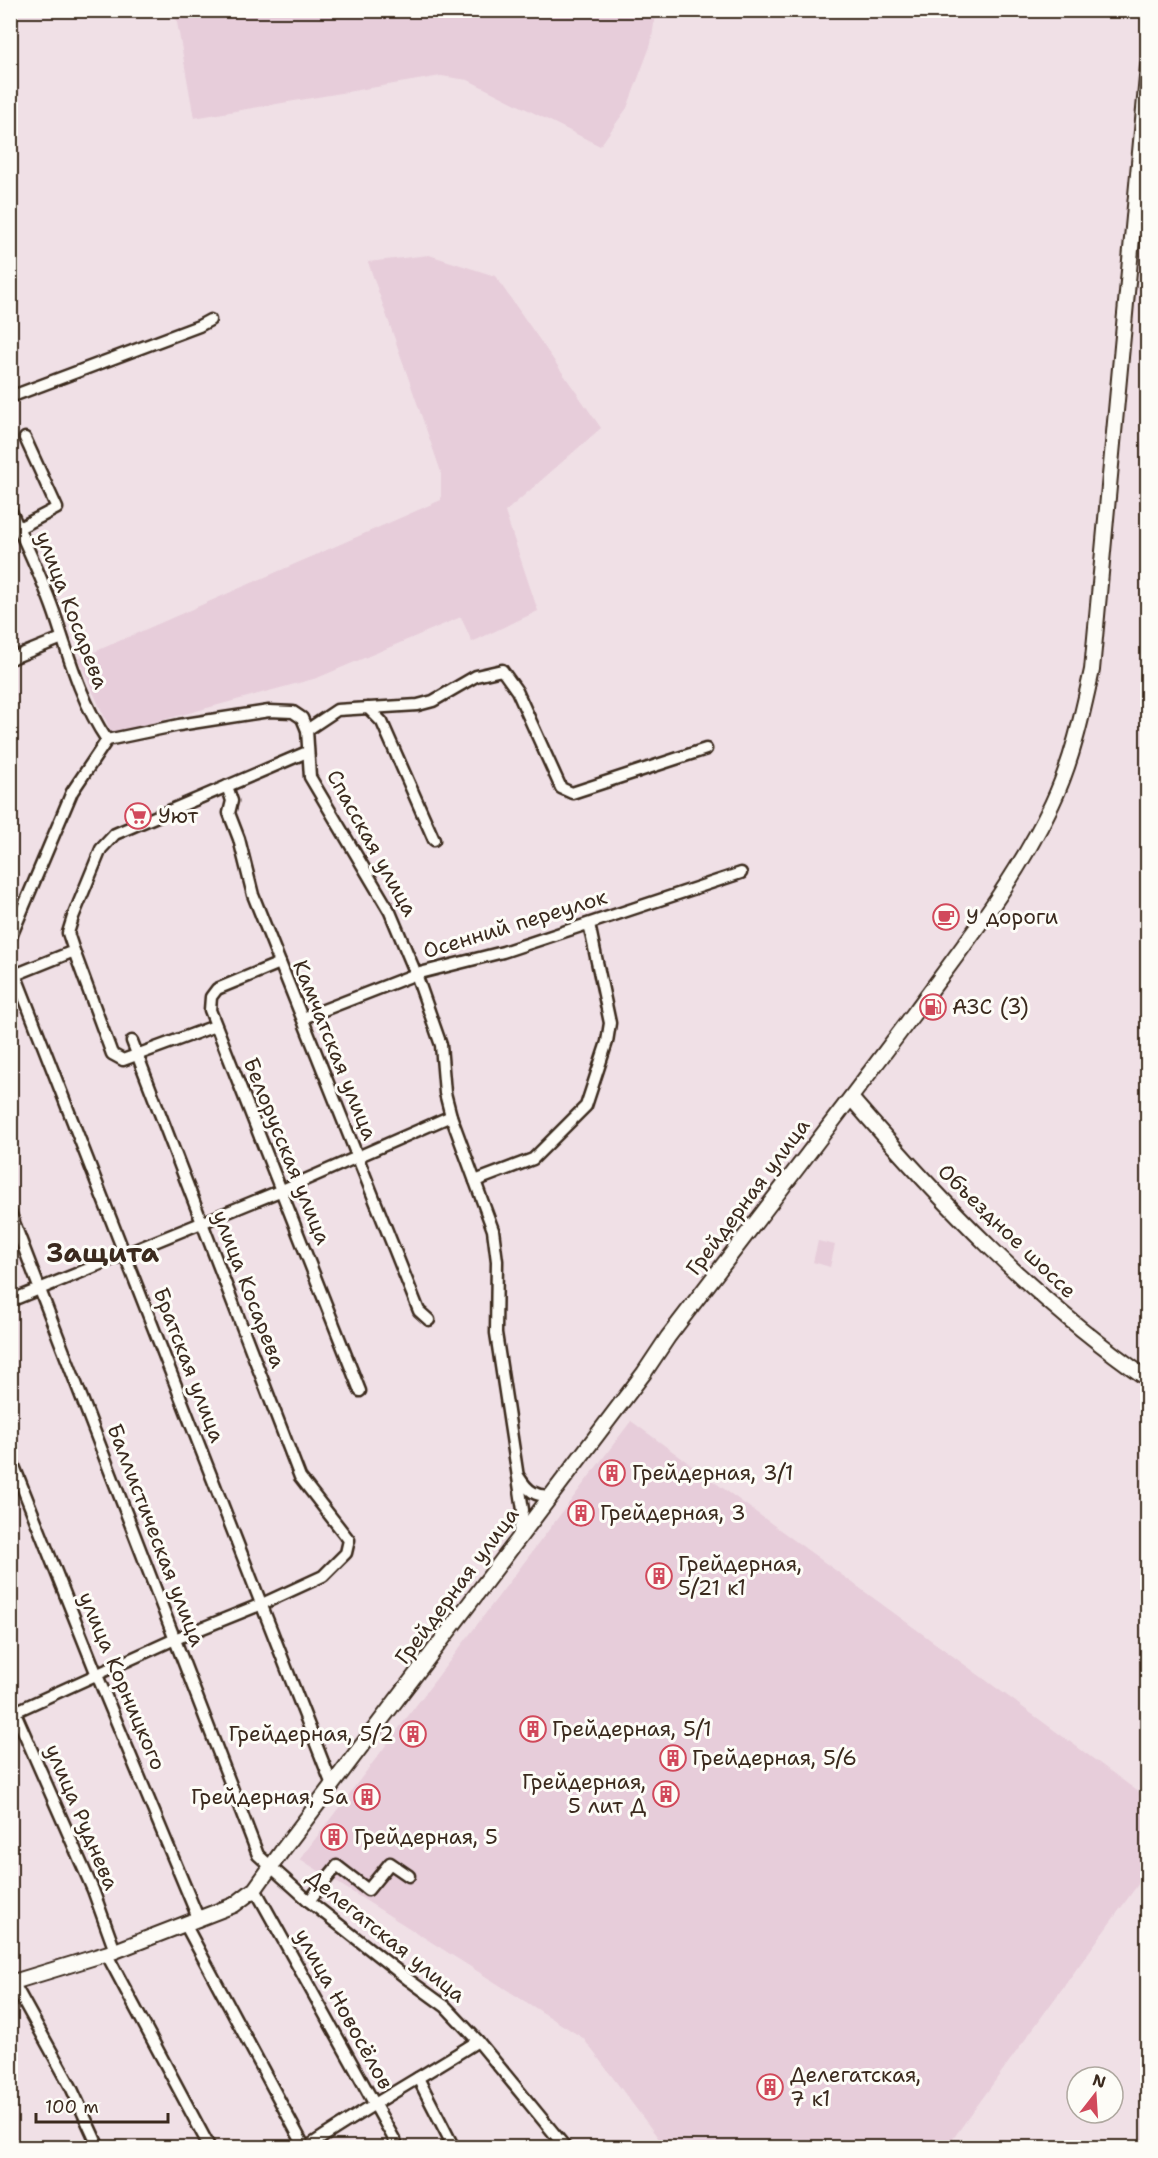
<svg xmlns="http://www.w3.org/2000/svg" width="1158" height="2158" viewBox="0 0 1158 2158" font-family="'Shantell Sans',sans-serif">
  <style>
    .built { fill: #e7cdda }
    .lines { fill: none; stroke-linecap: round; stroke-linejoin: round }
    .minor-casing { stroke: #3b2a1e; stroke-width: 15 }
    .major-casing { stroke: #3b2a1e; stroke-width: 18 }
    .minor { stroke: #fdfcf7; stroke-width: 10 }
    .major { stroke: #fdfcf7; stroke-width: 14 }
    .labels { text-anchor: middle; stroke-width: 6; stroke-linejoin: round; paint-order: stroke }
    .street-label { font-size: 21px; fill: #3b2a1e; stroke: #fdfcf7 }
    .poi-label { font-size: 21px; fill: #3b2a1e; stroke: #fdfcf7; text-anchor: start }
    .district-label { font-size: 27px; font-weight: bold; fill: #3b2a1e; stroke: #fdfcf7 }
  </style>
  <rect width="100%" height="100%" fill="#f0e0e6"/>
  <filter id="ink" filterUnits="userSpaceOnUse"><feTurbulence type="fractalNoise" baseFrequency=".0167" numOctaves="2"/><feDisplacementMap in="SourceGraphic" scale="12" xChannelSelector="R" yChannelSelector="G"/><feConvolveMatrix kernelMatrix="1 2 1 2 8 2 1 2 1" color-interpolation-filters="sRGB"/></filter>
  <g filter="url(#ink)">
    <g class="built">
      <polygon points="175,11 175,10 656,11 651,44 627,108 600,146 468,80 441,76 194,118"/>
      <polygon points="429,255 495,276 601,428 505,512 538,611 472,642 461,617 317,678 112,734 78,659 441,500 441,472 368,262"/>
      <polygon points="818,1241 835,1245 830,1267 813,1262"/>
      <polygon points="631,1421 1147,1798 1147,1872 947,2147 665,2147 583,2038 300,1859"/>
    </g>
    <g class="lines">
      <g class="minor-casing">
        <g id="minor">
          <polyline points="10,397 199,326 210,320"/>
          <path d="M10,509c16,37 35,74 47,112 13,40 26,84 50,119l72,-15 90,-14 24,1 9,6 5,12 3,47 80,135 26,62 25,71 4,48 6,23 42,114 4,31 -1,72 27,177 -5,28"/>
          <polyline points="19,528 57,508 25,438"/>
          <polyline points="10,659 62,638"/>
          <polyline points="368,708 382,722 434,840"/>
          <polyline points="307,730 337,710 418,705 433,701 476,676 502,670 517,691 561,788 572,793 706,749"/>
          <polyline points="227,786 232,801 229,813 239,839 253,895 419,1311 429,1320"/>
          <polyline points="10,939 72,792 107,740"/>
          <polyline points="74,951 112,1054 123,1060 215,1026"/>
          <polyline points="10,961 332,1785"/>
          <polyline points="280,963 217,989 211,997 210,1010 360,1391"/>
          <polyline points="17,974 74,951 68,933 73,917 101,849 115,834 307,752"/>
          <polyline points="303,1018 416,974 503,952 741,873"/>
          <polyline points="475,1181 533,1159 586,1106 607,1042 610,1023 589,924"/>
          <polyline points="10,1212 258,1855 309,1901 409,1980 446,2007 478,2041 566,2148"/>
          <polyline points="10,1301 282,1190 451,1116"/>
          <polyline points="10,1456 97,1675 199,1920"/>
          <path d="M519,1477c8,13 17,21 33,18"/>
          <polyline points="10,1701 93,1890 115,1951"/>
          <polyline points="10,1714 175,1639 262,1604 323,1576 346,1553 349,1540 300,1477 132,1041"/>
          <polyline points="255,1889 399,2148"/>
          <polyline points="309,1901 337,1866 368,1890 390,1863 409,1876"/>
          <polyline points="185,1924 305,2148"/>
          <polyline points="106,1953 210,2148"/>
          <polyline points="13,1982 71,2087 99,2148"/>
          <polyline points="418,2078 454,2148"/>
          <path d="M306,2148c56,-38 115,-71 172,-107"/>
        </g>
      </g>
      <g class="major-casing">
        <g id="major">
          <path d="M851,1098c89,103 184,203 297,281"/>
          <path d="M10,1983l105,-32 119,-46 21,-16 27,-38 362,-478 24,-36c83,-109 166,-216 247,-325 49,-67 101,-132 137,-208 20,-42 30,-88 40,-134l56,-604"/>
        </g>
      </g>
      <use href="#minor" class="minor"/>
      <use href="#major" class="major"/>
    </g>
  </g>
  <defs>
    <g id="supermarket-ring" transform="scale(1.35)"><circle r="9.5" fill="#fdfcf7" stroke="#d1495b" stroke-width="1.5"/><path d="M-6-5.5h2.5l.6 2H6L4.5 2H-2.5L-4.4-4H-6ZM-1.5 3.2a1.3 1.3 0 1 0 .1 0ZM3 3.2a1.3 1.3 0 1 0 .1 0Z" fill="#d1495b"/></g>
    <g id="cafe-ring" transform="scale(1.35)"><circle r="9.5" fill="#fdfcf7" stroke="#d1495b" stroke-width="1.5"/><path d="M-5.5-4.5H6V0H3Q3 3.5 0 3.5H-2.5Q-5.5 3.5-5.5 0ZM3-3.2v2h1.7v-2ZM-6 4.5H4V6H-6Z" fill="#d1495b"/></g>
    <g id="fuel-ring" transform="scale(1.35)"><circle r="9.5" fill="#fdfcf7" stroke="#d1495b" stroke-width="1.5"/><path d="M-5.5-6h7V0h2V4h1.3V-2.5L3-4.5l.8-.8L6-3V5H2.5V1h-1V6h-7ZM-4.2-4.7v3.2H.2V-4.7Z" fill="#d1495b"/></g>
    <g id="building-ring" transform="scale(1.35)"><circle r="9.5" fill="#fdfcf7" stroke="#d1495b" stroke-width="1.5"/><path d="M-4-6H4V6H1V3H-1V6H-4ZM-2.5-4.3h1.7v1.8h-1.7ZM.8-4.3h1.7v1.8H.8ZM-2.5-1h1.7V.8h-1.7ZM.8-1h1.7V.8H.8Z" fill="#d1495b"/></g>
  </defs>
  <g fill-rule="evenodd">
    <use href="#supermarket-ring" x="138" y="816"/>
    <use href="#cafe-ring" x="946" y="917"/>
    <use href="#fuel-ring" x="933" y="1007"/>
    <use href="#building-ring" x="612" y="1473"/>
    <use href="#building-ring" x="581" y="1513"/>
    <use href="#building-ring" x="659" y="1576"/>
    <use href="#building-ring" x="533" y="1729"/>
    <use href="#building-ring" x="413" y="1734"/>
    <use href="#building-ring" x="673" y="1758"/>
    <use href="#building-ring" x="666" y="1794"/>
    <use href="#building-ring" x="367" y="1797"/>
    <use href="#building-ring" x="334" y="1837"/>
    <use href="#building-ring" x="770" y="2087"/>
  </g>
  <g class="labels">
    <g class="street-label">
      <text transform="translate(72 610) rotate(69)" y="7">улица Косарева</text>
      <text transform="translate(372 843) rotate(61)" y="7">Спасская улица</text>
      <text transform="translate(515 924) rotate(-17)" y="7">Осенний переулок</text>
      <text transform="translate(335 1050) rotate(68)" y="7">Камчатская улица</text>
      <text transform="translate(287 1151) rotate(68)" y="7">Белорусская улица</text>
      <text transform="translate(748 1197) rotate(-53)" y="7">Грейдерная улица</text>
      <text transform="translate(1007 1231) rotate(44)" y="7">Объездное шоссе</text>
      <text transform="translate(249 1289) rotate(69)" y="7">улица Косарева</text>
      <text transform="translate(189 1365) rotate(69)" y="7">Братская улица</text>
      <text transform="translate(156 1535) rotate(69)" y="7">Баллистическая улица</text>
      <text transform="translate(457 1586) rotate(-53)" y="7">Грейдерная улица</text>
      <text transform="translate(122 1681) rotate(67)" y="7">улица Корницкого</text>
      <text transform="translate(82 1817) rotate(67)" y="7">улица Руднева</text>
      <text transform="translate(386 1936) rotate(39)" y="7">Делегатская улица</text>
      <text transform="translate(344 2009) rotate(61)" y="7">улица Новосёлов</text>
    </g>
    <g class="poi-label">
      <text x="158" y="823">Уют</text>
      <text x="966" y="924">У дороги</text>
      <text x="952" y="1014">АЗС (3)</text>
      <text x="632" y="1480">Грейдерная, 3/1</text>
      <text x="600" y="1520">Грейдерная, 3</text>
      <text x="678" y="1571">Грейдерная,<tspan x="678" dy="24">5/21 к1</tspan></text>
      <text x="552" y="1736">Грейдерная, 5/1</text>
      <text x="394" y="1741" text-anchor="end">Грейдерная, 5/2</text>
      <text x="692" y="1765">Грейдерная, 5/6</text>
      <text x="646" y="1789" text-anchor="end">Грейдерная,<tspan x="646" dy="24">5 лит Д</tspan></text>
      <text x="348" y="1804" text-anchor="end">Грейдерная, 5а</text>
      <text x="354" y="1844">Грейдерная, 5</text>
      <text x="790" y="2082">Делегатская,<tspan x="790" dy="24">7 к1</tspan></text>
    </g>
    <g class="district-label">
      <text x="103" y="1262">Защита</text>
    </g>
  </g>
  <rect width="1158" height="2158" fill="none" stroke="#fdfcf7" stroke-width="36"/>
  <rect x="18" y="18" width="1122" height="2122" fill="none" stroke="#3b2a1e" stroke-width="2" filter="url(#ink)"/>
  <g transform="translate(1095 2095) rotate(17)"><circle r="28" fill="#fdfcf7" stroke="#afa8a0" stroke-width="1.5"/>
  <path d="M0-4.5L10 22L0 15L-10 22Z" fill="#d1495b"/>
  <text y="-9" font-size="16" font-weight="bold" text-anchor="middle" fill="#3b2a1e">N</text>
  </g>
  <path d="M36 2113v9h132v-9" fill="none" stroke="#3b2a1e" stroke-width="3"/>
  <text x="45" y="2113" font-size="18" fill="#3b2a1e" stroke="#fdfcf7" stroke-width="4.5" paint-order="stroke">100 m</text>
</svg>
